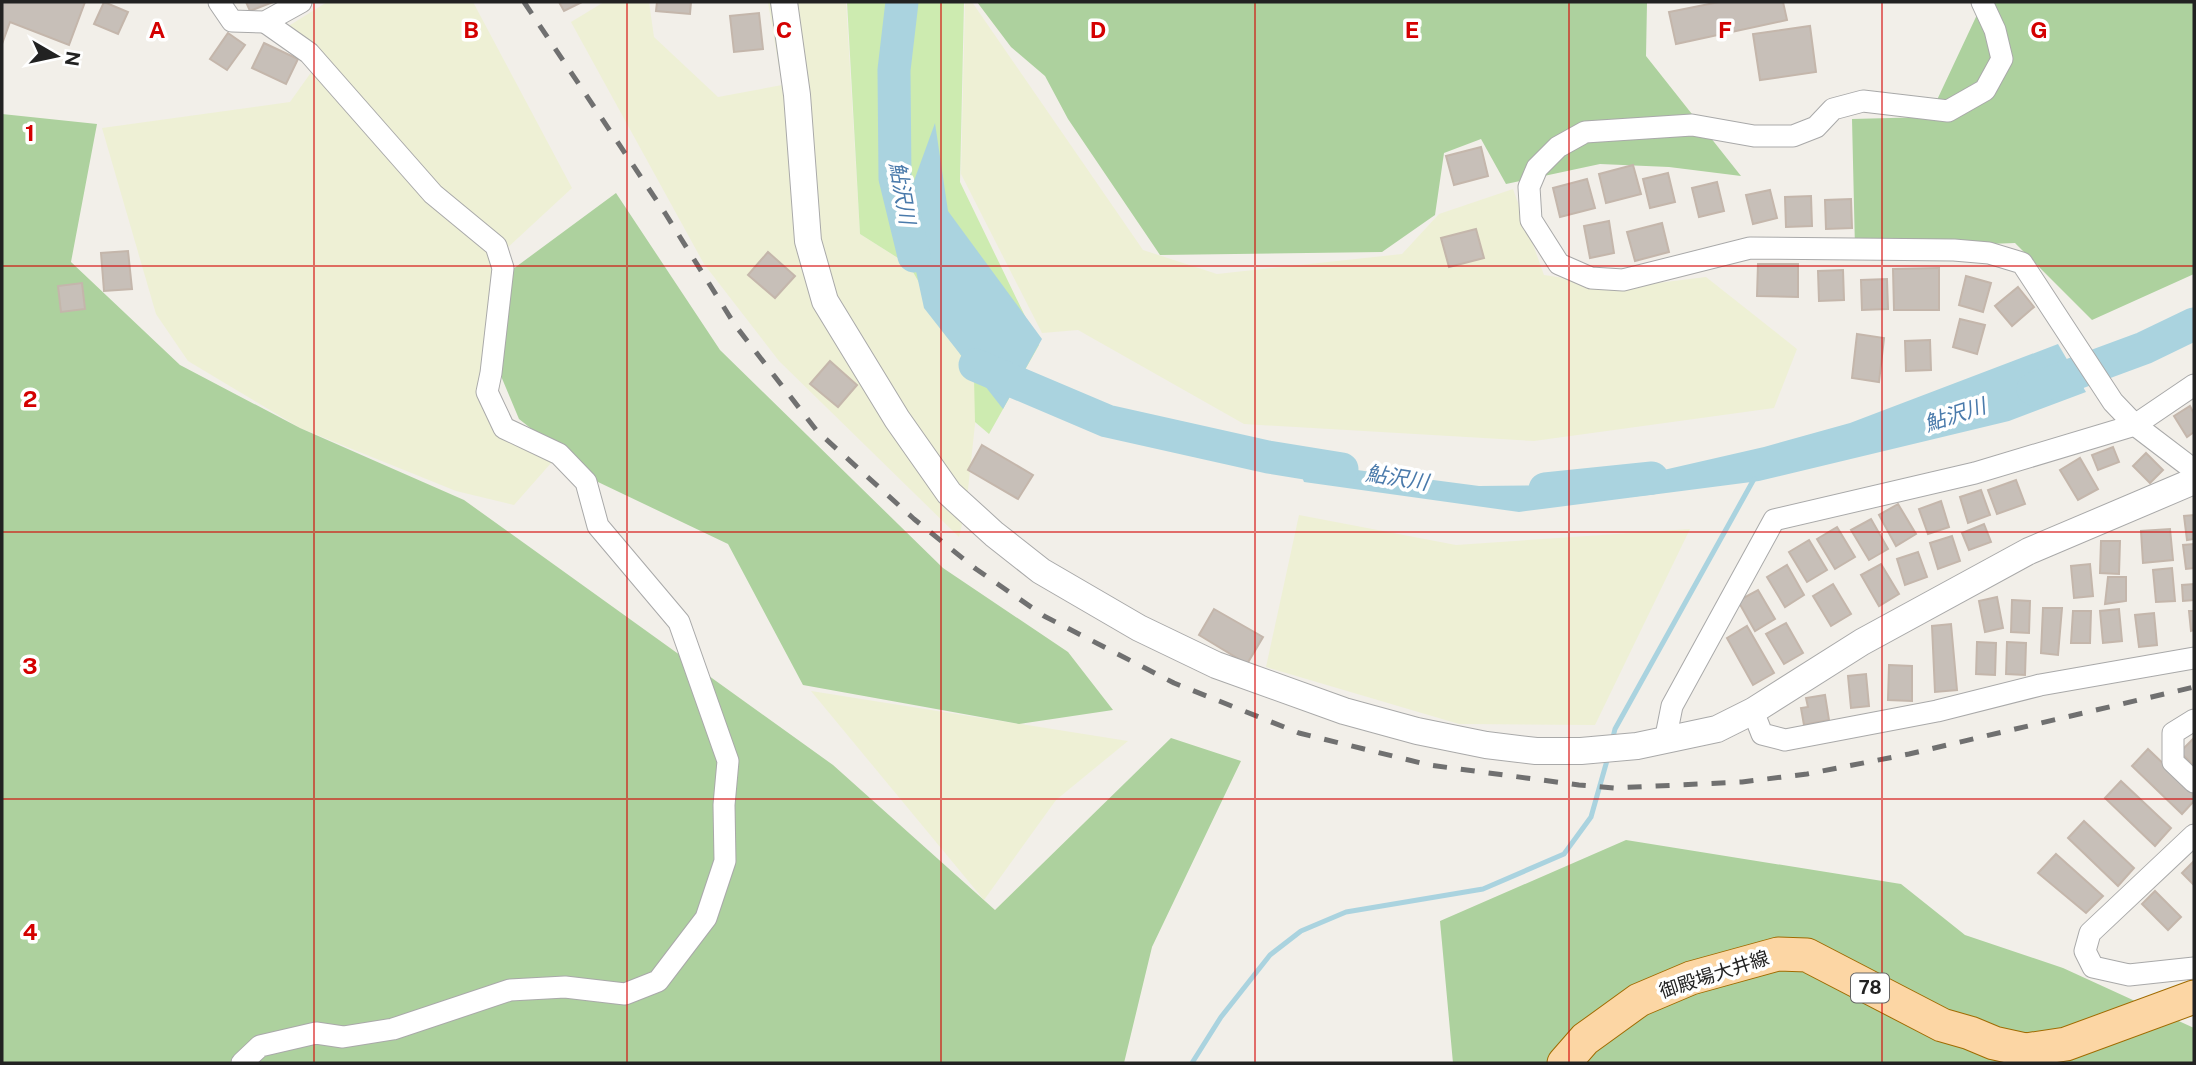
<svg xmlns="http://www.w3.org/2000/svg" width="2196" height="1065" viewBox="0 0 2196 1065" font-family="'Public Sans','Noto Sans JP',sans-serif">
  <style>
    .farmland { fill: #eef0d5 }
    .grass { fill: #cdebb0 }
    .forest { fill: #add19e }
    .water { fill: #aad3df }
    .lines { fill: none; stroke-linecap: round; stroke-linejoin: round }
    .stream { stroke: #aad3df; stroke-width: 5 }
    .river { stroke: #aad3df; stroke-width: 33 }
    .building { fill: #c7bfb8; stroke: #c4b6ab; stroke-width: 2 }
    .minor-casing { stroke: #a9a9a9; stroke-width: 23 }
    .tertiary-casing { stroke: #a9a9a9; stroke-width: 28 }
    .primary-casing { stroke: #a06b00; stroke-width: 35 }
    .minor { stroke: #fff; stroke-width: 21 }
    .tertiary { stroke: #fff; stroke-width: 26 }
    .primary { stroke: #fcd6a4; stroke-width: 33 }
    .rail { stroke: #707070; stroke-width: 5; stroke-dasharray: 14 14; stroke-linecap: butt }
    .grid { fill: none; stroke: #d40000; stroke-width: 2; stroke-opacity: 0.55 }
    .labels { text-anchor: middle; stroke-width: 7; stroke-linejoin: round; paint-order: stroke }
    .shield { fill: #fff; stroke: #646464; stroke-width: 2 }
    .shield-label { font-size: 18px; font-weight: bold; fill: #222 }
    .street-label { font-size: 19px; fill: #222; stroke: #fff }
    .water-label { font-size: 21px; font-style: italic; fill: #4a7aab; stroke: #fff }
    .grid-label { font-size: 23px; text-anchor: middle; font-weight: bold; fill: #d40000; stroke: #fff; stroke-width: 7; stroke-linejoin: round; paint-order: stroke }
  </style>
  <rect width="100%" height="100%" fill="#f2efe9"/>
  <g class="farmland">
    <polygon points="327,2 473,2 572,188 493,261 481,396 504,428 559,454 514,505 456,491 300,428 188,361 156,314 102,128 290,102 322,57 279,32"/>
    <polygon points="604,2 649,2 654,37 718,97 782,85 768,2 846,2 860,234 918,271 979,387 966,508 959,537 779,361 704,264 571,22"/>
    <polygon points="965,2 972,2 1143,250 1217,274 1402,254 1439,214 1513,189 1544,275 1625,287 1706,277 1797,349 1774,408 1534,441 1244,424 1078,330 1042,333 961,174"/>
    <polygon points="1299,515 1456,545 1690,529 1595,725 1459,724 1266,667"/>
    <polygon points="811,691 1128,741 1056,800 984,900"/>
  </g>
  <polygon class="grass" points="847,2 964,2 960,182 1039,345 989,434 975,422 974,378 909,265 860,234"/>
  <g class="forest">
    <polygon points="977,2 1649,2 1647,3 1646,56 1741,176 1669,167 1600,164 1506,184 1481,139 1444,153 1435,215 1382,252 1160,255 1068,119 1045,76 1011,47"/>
    <polygon points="1983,2 2194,2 2194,274 2092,320 2015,243 1855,249 1852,119 1929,117"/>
    <polygon points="2,114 97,124 71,262 180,365 300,428 464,500 833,765 995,910 1171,738 1241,761 1152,947 1124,1063 2,1063"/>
    <polygon points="616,193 720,350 943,568 1068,652 1113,710 1019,724 803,685 728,544 598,482 519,419 493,357 509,272"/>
    <polygon points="1626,840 1901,884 1965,935 2063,968 2194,1028 2194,1063 1453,1063 1440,921"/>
  </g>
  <g class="water">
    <polygon points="935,123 948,211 1042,339 1003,409 924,308 903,211"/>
    <polygon points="2058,344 2086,392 2009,421 1759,481 1519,512 1304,482 1296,462 1479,486 1598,485 1764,447 1850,423"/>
  </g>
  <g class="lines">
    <g class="stream">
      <polyline points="1612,741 1615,729 1754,479"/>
      <polyline points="1192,1063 1221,1017 1270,955 1301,931 1346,912 1483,889 1564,854 1591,817 1608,757"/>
    </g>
    <g class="river">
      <polyline points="902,2 894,70 895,178 914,256"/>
      <polyline points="975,365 1107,421 1268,457 1342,469"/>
      <polyline points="2033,389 2144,348 2194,324"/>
      <polyline points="1545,489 1652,478"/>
    </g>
  </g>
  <g class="building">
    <polygon points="2,2 85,2 69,45 10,22 2,44"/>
    <polygon points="104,2 128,12 118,34 94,24"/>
    <polygon points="246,2 273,2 250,11"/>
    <polygon points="559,2 582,2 564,11"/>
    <polygon points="657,2 691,2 690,14 656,11"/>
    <polygon points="1719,2 1783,2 1787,20 1676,44 1669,12"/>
    <polygon points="759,13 763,49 734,52 730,16"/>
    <polygon points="1810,26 1816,72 1760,80 1753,34"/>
    <polygon points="228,33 245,45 227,70 210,59"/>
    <polygon points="264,43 298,59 286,84 252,68"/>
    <polygon points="1481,147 1488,176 1454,185 1446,156"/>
    <polygon points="1633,165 1641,194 1606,203 1599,174"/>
    <polygon points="1668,173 1675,202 1650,208 1643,179"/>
    <polygon points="1587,179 1595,208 1560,217 1553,188"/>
    <polygon points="1717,182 1724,211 1699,217 1692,188"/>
    <polygon points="1770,190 1777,218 1753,224 1746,195"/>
    <polygon points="1811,196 1812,226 1786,227 1785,197"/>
    <polygon points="1851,199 1852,228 1826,229 1825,200"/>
    <polygon points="1609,221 1614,253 1590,258 1584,226"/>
    <polygon points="1662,223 1669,252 1635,261 1627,232"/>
    <polygon points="1476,229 1484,258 1449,267 1441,238"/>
    <polygon points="128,251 132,289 104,291 101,253"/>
    <polygon points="768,252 795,276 775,298 748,275"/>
    <polygon points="1758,264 1798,264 1798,297 1757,296"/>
    <polygon points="1939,268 1939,310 1894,310 1893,269"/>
    <polygon points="1843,270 1844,300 1819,301 1818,271"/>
    <polygon points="1966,276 1991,283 1983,312 1959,305"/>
    <polygon points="1887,279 1888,309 1862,310 1861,280"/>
    <polygon points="82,283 85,309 61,312 58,286"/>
    <polygon points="2018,287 2034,307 2012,326 1995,306"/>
    <polygon points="1960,319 1985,325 1977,354 1953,347"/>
    <polygon points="1857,334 1884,338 1879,382 1852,378"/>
    <polygon points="1930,340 1931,370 1906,371 1905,341"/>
    <polygon points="830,361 857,385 838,407 810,384"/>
    <polygon points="2190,406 2194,414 2194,432 2187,437 2174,416"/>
    <polygon points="982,445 1033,475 1018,499 968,470"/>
    <polygon points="2113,447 2119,462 2098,470 2092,455"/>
    <polygon points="2146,453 2163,470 2150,483 2133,466"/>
    <polygon points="2080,458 2098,489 2078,500 2060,470"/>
    <polygon points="2016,480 2025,504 1997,514 1988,490"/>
    <polygon points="1981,490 1990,515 1968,523 1960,497"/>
    <polygon points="1941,501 1949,527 1928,534 1919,509"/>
    <polygon points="1898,504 1916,534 1896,546 1879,515"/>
    <polygon points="2194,515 2194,539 2187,540 2184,516"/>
    <polygon points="1871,519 1888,549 1869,560 1851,530"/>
    <polygon points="1984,524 1991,542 1969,550 1962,533"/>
    <polygon points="1837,527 1855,557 1835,569 1817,539"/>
    <polygon points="2170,529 2173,560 2143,563 2141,531"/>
    <polygon points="1952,536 1960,561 1938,569 1930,543"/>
    <polygon points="1809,540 1827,570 1807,582 1789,552"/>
    <polygon points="2101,541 2120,541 2119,574 2100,573"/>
    <polygon points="2194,544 2194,568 2186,569 2183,545"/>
    <polygon points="1918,552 1927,577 1905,585 1897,559"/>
    <polygon points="1881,564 1899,594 1879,606 1861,575"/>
    <polygon points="2090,564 2093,596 2074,598 2071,566"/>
    <polygon points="1787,565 1804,595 1785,607 1767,577"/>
    <polygon points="2172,568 2175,601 2156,602 2153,570"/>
    <polygon points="2108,577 2126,577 2126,601 2105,604"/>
    <polygon points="1833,584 1851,614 1831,626 1813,596"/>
    <polygon points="2194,584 2194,600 2183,601 2182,585"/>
    <polygon points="1758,590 1775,619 1755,631 1738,601"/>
    <polygon points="1997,597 2003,628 1985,632 1979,601"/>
    <polygon points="2012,600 2030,601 2029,633 2011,632"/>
    <polygon points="2043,608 2062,608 2058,655 2041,653"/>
    <polygon points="1214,609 1263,637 1247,664 1199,635"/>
    <polygon points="2119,609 2122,641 2103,643 2100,611"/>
    <polygon points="2073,611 2091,611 2090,643 2071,643"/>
    <polygon points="2189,611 2194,611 2194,630 2191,631"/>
    <polygon points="2154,613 2157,645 2139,647 2135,615"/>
    <polygon points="1786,623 1803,653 1784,664 1766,634"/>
    <polygon points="1951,624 1957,690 1935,692 1932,626"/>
    <polygon points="1747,626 1774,673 1753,685 1727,638"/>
    <polygon points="1977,642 1996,643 1995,675 1976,674"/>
    <polygon points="2007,642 2026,643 2025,675 2006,674"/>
    <polygon points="1889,665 1912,666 1912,701 1888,700"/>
    <polygon points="1866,674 1869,706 1851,708 1848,676"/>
    <polygon points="1825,695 1829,720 1804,725 1801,708 1808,707 1806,698"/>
    <polygon points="2194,738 2194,766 2180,752"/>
    <polygon points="2148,749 2194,793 2194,801 2182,814 2132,766"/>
    <polygon points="2121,781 2171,828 2155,846 2105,798"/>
    <polygon points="2084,821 2134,868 2118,886 2068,838"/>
    <polygon points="2056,854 2103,896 2086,913 2038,873"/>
    <polygon points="2194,861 2194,885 2182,873"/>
    <polygon points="2155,891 2181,917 2168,930 2142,904"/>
  </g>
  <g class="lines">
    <g class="minor-casing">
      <g id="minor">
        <polyline points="219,2 232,21 265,22 301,2"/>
        <polyline points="1982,2 1995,30 2002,59 1985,90 1948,111 1863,101 1833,109 1816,127 1793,136 1754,136 1692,125 1585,132 1558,147 1537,168 1529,187 1531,220 1559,264 1591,278 1623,280 1750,248 1954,250 1989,253 2022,263 2113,402 2135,425 2194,470"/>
        <polyline points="1753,711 1762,734 1785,740 1937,711 2040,685 2194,658"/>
        <polyline points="2194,720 2173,733 2173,762 2194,782"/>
        <polyline points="1665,741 1672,706 1774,520 1975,473 2135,425 2194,385"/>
        <polyline points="2194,835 2090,933 2085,951 2093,967 2129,975 2194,968"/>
        <polyline points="242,1063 260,1046 316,1033 343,1037 393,1029 510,990 565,987 625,994 658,981 706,918 725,861 724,805 728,761 679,622 598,526 586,482 559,454 504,428 487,392 491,373 503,268 496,246 433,194 309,53 265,22"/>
      </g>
    </g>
    <g class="tertiary-casing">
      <polyline id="tertiary" points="784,2 797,95 808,241 825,301 897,419 949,493 994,534 1041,571 1139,628 1216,665 1344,711 1417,731 1486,745 1536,751 1581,751 1637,746 1717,729 1753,711 1862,642 2029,551 2194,481"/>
    </g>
    <g class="primary-casing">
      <polyline id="primary" points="1564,1063 1585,1039 1639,1000 1691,978 1778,954 1807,955 1942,1025 1970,1033 1994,1043 2026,1050 2066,1044 2194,997"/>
    </g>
    <use href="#minor" class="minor"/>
    <use href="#tertiary" class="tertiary"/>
    <use href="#primary" class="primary"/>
    <polyline class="rail" points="524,2 665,213 735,325 817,431 914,519 976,569 1044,616 1174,683 1299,733 1429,765 1579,785 1614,788 1742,782 1807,774 1909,754 2194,687"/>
  </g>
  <path class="grid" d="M314,2v1061M627,2v1061M941,2v1061M1255,2v1061M1569,2v1061M1882,2v1061M2,266h2192M2,532h2192M2,799h2192"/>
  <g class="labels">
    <rect class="shield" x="1851" y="973.5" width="38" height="29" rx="5"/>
    <g class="shield-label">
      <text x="1870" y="994">78</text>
    </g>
    <g class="street-label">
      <text transform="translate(1714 974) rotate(-18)" y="7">御殿場大井線</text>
    </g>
    <g class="water-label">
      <text transform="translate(902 193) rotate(80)" y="7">鮎沢川</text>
      <text transform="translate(1955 415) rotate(-18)" y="7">鮎沢川</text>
      <text transform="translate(1397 478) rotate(9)" y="7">鮎沢川</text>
    </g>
  </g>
  <g class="grid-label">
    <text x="157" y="38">A</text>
    <text x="471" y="38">B</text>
    <text x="784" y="38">C</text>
    <text x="1098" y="38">D</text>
    <text x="1412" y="38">E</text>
    <text x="1725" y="38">F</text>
    <text x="2039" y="38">G</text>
    <text x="30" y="141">1</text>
    <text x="30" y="407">2</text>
    <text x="30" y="674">3</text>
    <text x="30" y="940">4</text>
  </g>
  <rect width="2196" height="1065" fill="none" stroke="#222222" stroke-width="7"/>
  <g transform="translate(56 56) rotate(99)" stroke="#ffffff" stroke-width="5" paint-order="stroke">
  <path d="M0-5L12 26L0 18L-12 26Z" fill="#222222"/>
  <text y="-10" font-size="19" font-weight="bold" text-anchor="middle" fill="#222222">N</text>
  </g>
</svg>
